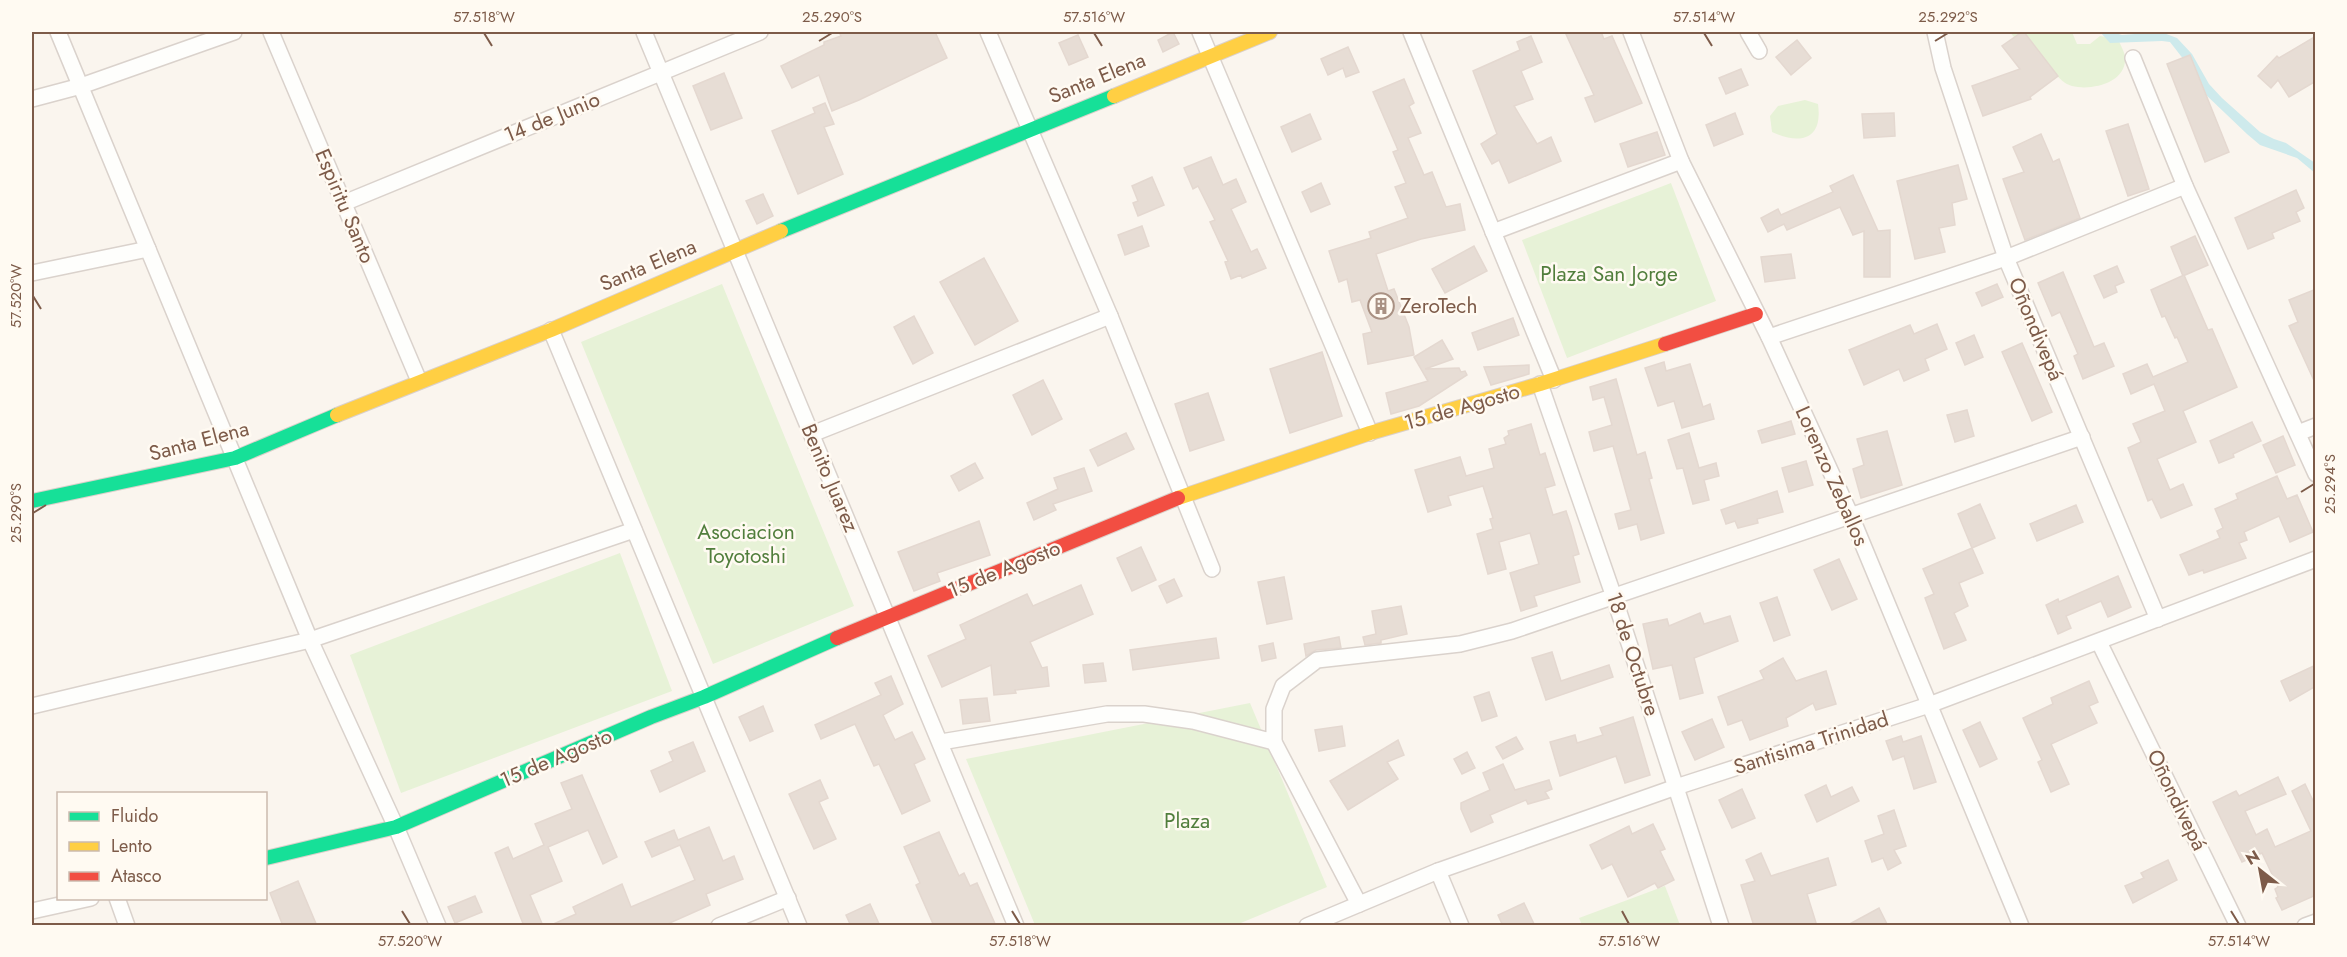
<svg xmlns="http://www.w3.org/2000/svg" width="2347" height="957" viewBox="0 0 2347 957" font-family="Jost,sans-serif">
  <style>
    .green { fill: #e7f2d7 }
    .water { fill: #ceeaec }
    .building { fill: #e7ddd5; stroke: #e4d8d0; stroke-width: 1.5 }
    .lines { fill: none; stroke-linecap: round; stroke-linejoin: round }
    .street-casing { stroke: #dad2cc; stroke-width: 18 }
    .fast-casing { stroke: #dad0ca; stroke-width: 16 }
    .slow-casing { stroke: #dad0ca; stroke-width: 16 }
    .jam-casing { stroke: #dad0ca; stroke-width: 16 }
    .street { stroke: #fefefc; stroke-width: 15 }
    .fast { stroke: #16e098; stroke-width: 14 }
    .slow { stroke: #ffcf43; stroke-width: 14 }
    .jam { stroke: #f24e42; stroke-width: 14 }
    .ticks { fill: none; stroke: #7d5b49; stroke-width: 2 }
    .labels { text-anchor: middle; stroke-width: 5; stroke-linejoin: round; paint-order: stroke }
    .street-label { font-size: 21px; fill: #7d5b49; stroke: #fffaf2 }
    .park-label { font-size: 21px; fill: #517e3c; stroke: #fffaf2 }
    .poi-label { font-size: 21px; fill: #7d5b49; stroke: #fffaf2; text-anchor: start }
    .neatline { fill: none; stroke: #7d5b49; stroke-width: 2 }
    .ticks-label { font-size: 15px; text-anchor: middle; fill: #7d5b49 }
  </style>
  <rect width="100%" height="100%" fill="#faf5ee"/>
  <g class="green">
    <path d="M2010,32h62l5,12h13l10,-8 18,3c2,5 6,12 7,17 3,27 -33,35 -53,30 -14,-4 -23,-22 -34,-31 -9,-8 -22,-13 -28,-23z"/>
    <path d="M1805,100l13,4c5,36 -18,41 -46,28l-2,-16 8,-10z"/>
    <polygon points="1671,183 1716,301 1567,358 1522,240"/>
    <polygon points="722,284 854,606 713,664 581,342"/>
    <polygon points="620,553 672,691 401,793 350,655"/>
    <polygon points="1250,703 1327,887 1236,925 1035,925 966,759"/>
    <polygon points="1665,886 1680,925 1582,925 1579,918"/>
  </g>
  <polygon class="water" points="2100,32 2112,32 2122,35 2161,32 2177,38 2192,54 2209,84 2222,98 2260,132 2274,139 2286,143 2315,163 2315,173 2297,158 2260,145 2247,134 2204,93 2195,74 2170,42 2162,41 2110,43"/>
  <g class="building">
    <polygon points="839,32 935,32 947,58 859,100 832,111 819,75 792,88 781,66 824,45 824,42 841,36"/>
    <polygon points="1173,32 1179,44 1163,52 1158,40"/>
    <polygon points="1565,32 1601,32 1604,39 1612,36 1642,103 1595,122 1585,98 1594,95"/>
    <polygon points="2022,32 2024,32 2058,76 2030,97 2031,99 1983,116 1972,86 2020,69 2002,46"/>
    <polygon points="1078,35 1088,57 1069,65 1059,43"/>
    <polygon points="1531,36 1542,62 1521,71 1533,99 1514,106 1537,144 1551,137 1561,161 1509,183 1499,160 1492,164 1481,144 1497,134 1473,71 1520,50 1517,42"/>
    <polygon points="2316,36 2316,81 2289,97 2278,80 2271,88 2258,76 2277,56 2279,58"/>
    <polygon points="1797,40 1811,58 1791,75 1776,57"/>
    <polygon points="1348,47 1359,72 1346,77 1343,68 1328,75 1321,59"/>
    <polygon points="2190,55 2229,152 2205,162 2167,64"/>
    <polygon points="1741,69 1748,85 1726,94 1719,78"/>
    <polygon points="724,73 742,118 711,130 693,86"/>
    <polygon points="1404,79 1414,103 1409,106 1421,133 1408,138 1424,175 1432,172 1446,207 1460,204 1465,230 1421,239 1376,254 1388,291 1394,289 1409,327 1414,355 1368,364 1363,334 1372,332 1360,300 1352,302 1347,279 1339,282 1329,251 1371,238 1369,232 1408,218 1395,187 1406,183 1393,152 1398,150 1373,92"/>
    <polygon points="825,103 834,124 824,127 843,174 798,194 772,131 815,113 813,108"/>
    <polygon points="1735,113 1743,134 1714,146 1706,125"/>
    <polygon points="1894,113 1895,136 1864,138 1862,114"/>
    <polygon points="1310,114 1321,139 1292,152 1281,127"/>
    <polygon points="2128,124 2149,189 2128,196 2106,131"/>
    <polygon points="1657,132 1665,155 1628,167 1620,144"/>
    <polygon points="2041,134 2053,162 2059,159 2080,218 2025,240 2003,179 2024,172 2013,147"/>
    <polygon points="1211,157 1223,185 1236,179 1246,202 1231,209 1251,252 1257,249 1266,268 1242,278 1241,275 1231,279 1225,262 1228,261 1210,222 1215,220 1198,186 1193,189 1184,168"/>
    <polygon points="1958,165 1967,199 1952,203 1955,225 1939,228 1945,252 1915,259 1897,181"/>
    <polygon points="1853,175 1878,231 1890,230 1890,277 1864,277 1864,231 1853,235 1840,207 1787,230 1784,224 1768,232 1761,218 1778,209 1781,215 1833,192 1830,186"/>
    <polygon points="1152,177 1164,205 1138,216 1133,203 1138,201 1132,186"/>
    <polygon points="1321,183 1330,204 1311,212 1302,192"/>
    <polygon points="2296,190 2304,208 2296,212 2300,221 2272,233 2274,238 2248,249 2235,218"/>
    <polygon points="763,194 773,216 757,224 746,201"/>
    <polygon points="1142,226 1149,246 1125,255 1118,235"/>
    <polygon points="2195,236 2208,265 2183,276 2171,247"/>
    <polygon points="1474,246 1487,271 1445,293 1432,269"/>
    <polygon points="1791,254 1795,278 1765,282 1761,257"/>
    <polygon points="984,258 1018,321 975,345 940,282"/>
    <polygon points="2117,266 2124,282 2115,286 2117,292 2104,298 2094,276"/>
    <polygon points="2063,272 2094,347 2104,343 2114,366 2083,379 2074,356 2078,354 2060,312 2052,316 2038,283"/>
    <polygon points="2184,275 2208,330 2212,329 2237,387 2183,411 2196,442 2157,459 2170,490 2183,484 2192,505 2161,518 2152,499 2148,501 2128,448 2141,442 2133,424 2165,411 2154,384 2131,394 2123,374 2147,364 2153,377 2188,362 2177,337 2175,338 2165,316 2162,317 2151,290"/>
    <polygon points="1997,284 2003,297 1982,306 1976,293"/>
    <polygon points="2316,289 2316,385 2289,326 2298,322 2289,300"/>
    <polygon points="914,316 933,353 913,364 894,327"/>
    <polygon points="1513,318 1519,335 1478,350 1472,333"/>
    <polygon points="1937,324 1947,349 1925,359 1929,370 1904,381 1899,369 1864,385 1849,350 1910,325 1914,334"/>
    <polygon points="1974,335 1983,357 1965,365 1956,343"/>
    <polygon points="1442,340 1453,359 1425,369 1459,368 1461,372 1465,371 1467,375 1419,406 1391,414 1386,393 1428,381 1414,357"/>
    <polygon points="2022,343 2052,412 2032,421 2002,352"/>
    <polygon points="1322,352 1342,416 1290,433 1270,369"/>
    <polygon points="1664,362 1666,371 1690,364 1703,407 1710,404 1714,419 1682,428 1674,401 1658,406 1645,368"/>
    <polygon points="1529,365 1529,374 1491,385 1484,367"/>
    <polygon points="1616,379 1637,455 1645,452 1652,478 1649,479 1664,533 1641,540 1637,524 1619,529 1615,514 1631,510 1613,446 1594,451 1589,432 1612,425 1604,397 1593,400 1590,387"/>
    <polygon points="1043,380 1062,419 1032,435 1013,395"/>
    <polygon points="1208,393 1224,440 1190,451 1175,404"/>
    <polygon points="1967,410 1974,436 1955,442 1947,415"/>
    <polygon points="1791,421 1795,434 1762,443 1758,431"/>
    <polygon points="2252,422 2261,441 2233,454 2234,457 2219,463 2210,441"/>
    <polygon points="1531,424 1540,455 1545,453 1555,485 1545,488 1553,515 1566,511 1571,526 1579,554 1573,556 1580,582 1534,596 1537,606 1521,611 1510,573 1539,564 1530,533 1499,542 1506,569 1488,574 1477,534 1493,529 1490,519 1493,518 1483,486 1448,496 1451,505 1428,512 1415,470 1460,457 1466,476 1494,468 1489,449 1506,444 1504,438 1509,435 1508,431"/>
    <polygon points="1887,431 1902,485 1861,498 1853,469 1864,465 1857,439"/>
    <polygon points="1126,433 1134,449 1098,466 1090,450"/>
    <polygon points="1689,433 1699,468 1716,463 1719,476 1704,480 1709,500 1693,504 1683,468 1677,469 1668,440"/>
    <polygon points="2283,436 2295,465 2276,473 2263,445"/>
    <polygon points="1806,461 1813,485 1789,492 1782,468"/>
    <polygon points="975,463 983,478 959,491 951,476"/>
    <polygon points="1084,468 1092,491 1053,504 1056,510 1034,520 1027,503 1058,489 1054,478"/>
    <polygon points="2277,476 2287,499 2297,495 2313,532 2290,542 2279,516 2244,532 2247,540 2239,543 2246,558 2204,573 2203,570 2189,575 2180,555 2220,538 2217,531 2223,528 2215,509 2238,499 2236,494"/>
    <polygon points="1777,491 1783,512 1757,519 1758,523 1738,528 1735,521 1726,524 1721,510"/>
    <polygon points="1980,504 1995,538 1972,548 1958,514"/>
    <polygon points="2076,505 2083,522 2037,541 2030,524"/>
    <polygon points="979,521 990,555 937,573 940,581 914,591 898,552"/>
    <polygon points="1141,547 1156,580 1132,591 1117,558"/>
    <polygon points="1972,548 1983,573 1959,583 1968,606 1954,613 1966,640 1944,649 1925,598 1934,594 1923,569"/>
    <polygon points="1839,559 1857,599 1832,610 1814,570"/>
    <polygon points="2118,576 2131,607 2108,617 2101,601 2066,616 2071,628 2058,634 2046,605 2058,599 2059,602"/>
    <polygon points="1284,577 1292,619 1267,624 1258,582"/>
    <polygon points="1174,579 1182,596 1167,603 1159,586"/>
    <polygon points="1081,585 1093,614 1030,642 1042,668 1047,667 1049,686 1015,690 1016,693 994,695 991,665 942,687 928,656 966,639 960,625 1027,594 1033,606"/>
    <polygon points="1777,597 1790,635 1774,641 1760,603"/>
    <polygon points="1401,606 1407,634 1381,640 1381,643 1365,645 1363,637 1376,634 1372,611"/>
    <polygon points="1700,613 1704,624 1730,616 1738,641 1694,658 1703,693 1680,699 1672,665 1653,669 1643,624 1667,619 1669,626"/>
    <polygon points="1339,637 1341,648 1316,650 1306,656 1304,644"/>
    <polygon points="1216,638 1219,658 1133,670 1130,650"/>
    <polygon points="1273,643 1276,658 1262,661 1259,646"/>
    <polygon points="1552,652 1561,681 1609,665 1613,677 1546,700 1532,658"/>
    <polygon points="1783,658 1796,681 1826,671 1836,704 1816,710 1813,703 1786,718 1788,726 1750,740 1742,720 1728,725 1718,697 1764,679 1760,671"/>
    <polygon points="1103,663 1106,681 1085,683 1083,665"/>
    <polygon points="2316,665 2316,686 2290,701 2281,681"/>
    <polygon points="891,676 903,704 883,715 895,740 912,732 925,759 914,764 930,801 902,814 879,764 874,766 855,724 821,739 815,725 881,695 875,683"/>
    <polygon points="2089,681 2098,702 2089,706 2097,723 2051,744 2069,784 2051,792 2038,762 2042,760 2023,718 2053,704 2051,698"/>
    <polygon points="1489,692 1497,716 1482,721 1474,697"/>
    <polygon points="987,698 990,721 963,724 960,700"/>
    <polygon points="763,706 773,731 750,741 739,717"/>
    <polygon points="1633,717 1650,775 1625,783 1616,756 1560,776 1550,742 1575,735 1577,743 1603,735 1600,728"/>
    <polygon points="1712,719 1724,747 1695,760 1682,732"/>
    <polygon points="1980,722 1997,759 1980,767 1963,730"/>
    <polygon points="1342,726 1345,746 1319,751 1315,730"/>
    <polygon points="1901,736 1903,742 1921,736 1936,782 1914,789 1904,756 1893,760 1886,741"/>
    <polygon points="1516,737 1523,749 1503,759 1496,747"/>
    <polygon points="1398,740 1404,755 1387,762 1398,779 1348,810 1330,781"/>
    <polygon points="693,742 705,771 660,792 651,771 673,761 669,752"/>
    <polygon points="1467,752 1475,768 1462,774 1454,759"/>
    <polygon points="1503,764 1515,790 1549,780 1552,789 1545,792 1549,798 1528,804 1526,800 1490,815 1493,822 1471,832 1461,809 1461,803 1490,790 1483,773"/>
    <polygon points="582,775 617,857 603,864 588,830 548,847 562,881 530,895 543,926 524,926 495,853 508,847 513,859 544,845 535,824 572,809 561,783"/>
    <polygon points="2278,777 2286,794 2245,811 2256,835 2267,829 2275,847 2311,831 2292,791 2305,784 2316,807 2316,895 2282,910 2276,898 2278,897 2275,889 2278,887 2262,853 2242,862 2213,802 2236,791 2239,796"/>
    <polygon points="820,780 828,798 819,802 836,839 814,849 789,794"/>
    <polygon points="1826,785 1831,797 1852,787 1859,801 1817,822 1805,795"/>
    <polygon points="1742,789 1755,818 1732,828 1719,800"/>
    <polygon points="1894,810 1906,846 1894,850 1901,863 1888,870 1883,858 1872,862 1865,841 1884,834 1878,816"/>
    <polygon points="1653,824 1665,849 1660,851 1674,880 1658,888 1655,883 1628,897 1612,864 1602,869 1590,845 1629,826 1632,834"/>
    <polygon points="709,827 723,861 734,856 743,879 706,894 710,905 663,926 549,926 576,914 573,907 622,884 631,907 695,880 680,845 652,857 645,842 674,830 678,840"/>
    <polygon points="939,832 959,876 964,873 970,886 977,883 996,926 934,926 916,885 920,883 904,847"/>
    <polygon points="1761,853 1771,876 1828,858 1836,885 1807,894 1817,926 1754,926 1741,885 1755,881 1746,860"/>
    <polygon points="2168,860 2177,880 2133,903 2125,886 2144,878 2141,873"/>
    <polygon points="298,881 317,926 283,926 270,893"/>
    <polygon points="475,896 482,912 455,923 448,907"/>
    <polygon points="1524,903 1535,926 1503,926 1498,915"/>
    <polygon points="870,904 880,926 851,926 846,915"/>
    <polygon points="1879,908 1888,926 1846,926"/>
  </g>
  <g class="lines">
    <g class="street-casing">
      <g id="street">
        <polyline points="58,32 310,640 396,827 438,926"/>
        <polyline points="271,32 419,381"/>
        <polyline points="644,32 1016,926"/>
        <polyline points="988,32 1110,316 1212,569"/>
        <polyline points="1200,32 1370,433"/>
        <polyline points="1411,32 1554,380"/>
        <polyline points="1631,32 1681,161 1769,337 1851,516 2021,926"/>
        <polyline points="1748,32 1759,51"/>
        <polyline points="1935,32 1943,68 2006,258 2158,619"/>
        <polyline points="2133,58 2185,186 2316,474"/>
        <polyline points="32,99 81,86 234,32"/>
        <polyline points="344,203 760,32"/>
        <polyline points="1493,232 1681,161"/>
        <polyline points="32,273 148,249"/>
        <polyline points="551,330 799,926"/>
        <polyline points="1769,337 2006,258 2185,186"/>
        <polyline points="1540,384 1614,597 1721,926"/>
        <polyline points="2298,433 2316,426"/>
        <polyline points="812,434 1110,316"/>
        <polyline points="2099,642 2238,926"/>
        <polyline points="32,706 310,640 634,530"/>
        <polyline points="941,742 1107,714 1144,714 1193,721 1274,742 1274,709 1283,686 1317,660 1460,644 1512,631 2082,437"/>
        <polyline points="1274,742 1359,904"/>
        <polyline points="1438,871 1461,926"/>
        <polyline points="117,898 127,926"/>
        <polyline points="32,911 91,898"/>
        <polyline points="719,926 788,898"/>
        <polyline points="1307,926 1438,871 1676,787 1929,705 2316,559"/>
        <polyline points="2305,926 2316,922"/>
      </g>
    </g>
    <g class="fast-casing">
      <g id="fast">
        <polyline points="781,231 1114,96"/>
        <polyline points="32,501 235,458 337,415"/>
        <polyline points="266,858 396,827 651,717 704,697 837,638"/>
      </g>
    </g>
    <g class="slow-casing">
      <g id="slow">
        <polyline points="1114,96 1270,32"/>
        <polyline points="337,415 551,330 781,231"/>
        <polyline points="1178,498 1370,433 1540,384 1665,344"/>
      </g>
    </g>
    <g class="jam-casing">
      <g id="jam">
        <polyline points="1665,344 1756,314"/>
        <polyline points="837,638 1178,498"/>
      </g>
    </g>
    <use href="#street" class="street"/>
    <use href="#fast" class="fast"/>
    <use href="#slow" class="slow"/>
    <use href="#jam" class="jam"/>
  </g>
  <path class="ticks" d="M484,33l8,13M1094,33l8,13M1704,33l8,13M819,41l13,-8M1935,41l13,-8M33,296l8,13M2301,492l13,-8M33,513l13,-8M402,911l8,13M1012,911l8,13M1622,911l7,13M2231,911l8,13"/>
  <defs>
    <g id="building-ring" transform="scale(1.35)"><circle r="9.5" fill="#fffaf2" stroke="#a99183" stroke-width="1.5"/><path d="M-4-6H4V6H1V3H-1V6H-4ZM-2.5-4.3h1.7v1.8h-1.7ZM.8-4.3h1.7v1.8H.8ZM-2.5-1h1.7V.8h-1.7ZM.8-1h1.7V.8H.8Z" fill="#a99183"/></g>
  </defs>
  <g fill-rule="evenodd">
    <use href="#building-ring" x="1381" y="306"/>
  </g>
  <g class="labels">
    <g class="street-label">
      <text transform="translate(1097 78) rotate(-22)" y="7">Santa Elena</text>
      <text transform="translate(552 117) rotate(-22)" y="7">14 de Junio</text>
      <text transform="translate(345 206) rotate(67)" y="7">Espiritu Santo</text>
      <text transform="translate(648 265) rotate(-23)" y="7">Santa Elena</text>
      <text transform="translate(2036 329) rotate(67)" y="7">Oñondivepá</text>
      <text transform="translate(1462 407) rotate(-16)" y="7">15 de Agosto</text>
      <text transform="translate(199 441) rotate(-15)" y="7">Santa Elena</text>
      <text transform="translate(1832 476) rotate(66)" y="7">Lorenzo Zeballos</text>
      <text transform="translate(830 478) rotate(67)" y="7">Benito Juarez</text>
      <text transform="translate(1004 569) rotate(-22)" y="7">15 de Agosto</text>
      <text transform="translate(1633 654) rotate(72)" y="7">18 de Octubre</text>
      <text transform="translate(1811 743) rotate(-18)" y="7">Santisima Trinidad</text>
      <text transform="translate(556 758) rotate(-23)" y="7">15 de Agosto</text>
      <text transform="translate(2177 800) rotate(64)" y="7">Oñondivepá</text>
    </g>
    <g class="park-label">
      <text x="1609" y="281">Plaza San Jorge</text>
      <text x="746" y="539">Asociacion<tspan x="746" dy="24">Toyotoshi</tspan></text>
      <text x="1187" y="828">Plaza</text>
    </g>
    <g class="poi-label">
      <text x="1400" y="313">ZeroTech</text>
    </g>
  </g>
  <rect width="2347" height="957" fill="none" stroke="#fffaf2" stroke-width="66"/>
  <rect x="57" y="792" width="210" height="108" fill="#fffaf2" stroke="#cbbaae" stroke-width="1.5"/>
  <rect x="69" y="812" width="30" height="9" fill="#16e098" stroke="#cbbaae" stroke-width="1.5"/>
  <text x="111" y="822" font-size="18" fill="#7d5b49">Fluido</text>
  <rect x="69" y="842" width="30" height="9" fill="#ffcf43" stroke="#cbbaae" stroke-width="1.5"/>
  <text x="111" y="852" font-size="18" fill="#7d5b49">Lento</text>
  <rect x="69" y="872" width="30" height="9" fill="#f24e42" stroke="#cbbaae" stroke-width="1.5"/>
  <text x="111" y="882" font-size="18" fill="#7d5b49">Atasco</text>
  <g transform="translate(2260 870) rotate(329)" stroke="#fffaf2" stroke-width="4.5" paint-order="stroke">
  <path d="M0-4.5L10 22L0 15L-10 22Z" fill="#7d5b49"/>
  <text y="-9" font-size="16" font-weight="bold" text-anchor="middle" fill="#7d5b49">N</text>
  </g>
  <rect x="33" y="33" width="2281" height="891" class="neatline"/>
  <g class="ticks-label">
    <text x="484" y="22">57.518°W</text>
    <text x="832" y="22">25.290°S</text>
    <text x="1094" y="22">57.516°W</text>
    <text x="1704" y="22">57.514°W</text>
    <text x="1948" y="22">25.292°S</text>
    <text transform="translate(16 296) rotate(-90)" y="5">57.520°W</text>
    <text transform="translate(2330 484) rotate(-90)" y="5">25.294°S</text>
    <text transform="translate(16 513) rotate(-90)" y="5">25.290°S</text>
    <text x="410" y="946">57.520°W</text>
    <text x="1020" y="946">57.518°W</text>
    <text x="1629" y="946">57.516°W</text>
    <text x="2239" y="946">57.514°W</text>
  </g>
</svg>
